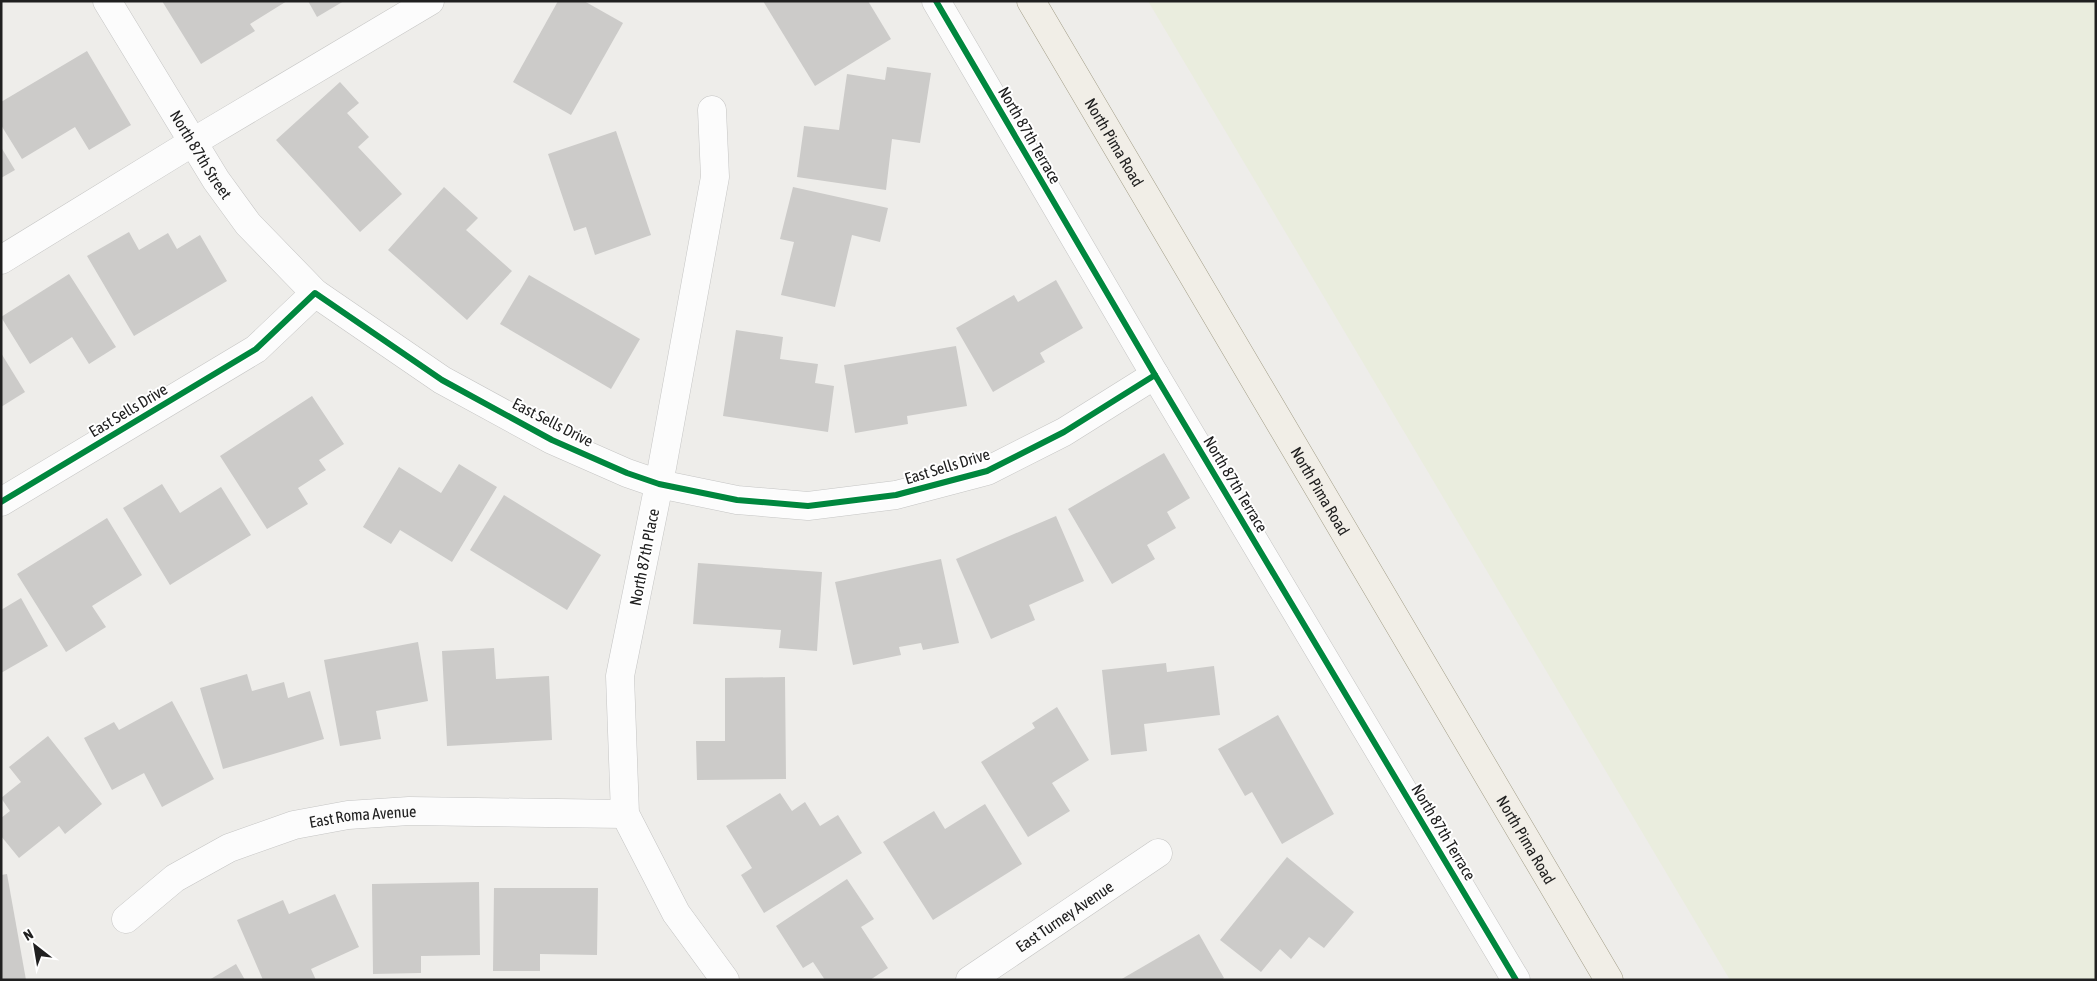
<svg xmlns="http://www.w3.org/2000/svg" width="2097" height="981" viewBox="0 0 2097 981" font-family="'Asap Condensed',sans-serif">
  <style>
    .farmland { fill: #eaedde }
    .building { fill: #cccbc9 }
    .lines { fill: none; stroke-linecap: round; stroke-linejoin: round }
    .minor-casing { stroke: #c5c5c4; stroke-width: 29 }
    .major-casing { stroke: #a39e88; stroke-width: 29 }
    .minor { stroke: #fcfcfc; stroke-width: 28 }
    .major { stroke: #f1eee7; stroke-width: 28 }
    .cycleway-casing { stroke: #fff; stroke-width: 9 }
    .cycleway { stroke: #00873e; stroke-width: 6 }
    .labels { text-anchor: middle; stroke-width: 4; stroke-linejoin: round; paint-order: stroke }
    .street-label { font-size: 16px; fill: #202020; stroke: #fff }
  </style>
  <rect width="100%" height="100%" fill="#eeedea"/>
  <polygon class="farmland" points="1148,1 2096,1 2096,980 1730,980"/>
  <g class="building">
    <polygon points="162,1 287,1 250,24 255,31 201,64"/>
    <polygon points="308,1 344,1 317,17"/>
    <polygon points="558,1 584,1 623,23 571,115 513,82"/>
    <polygon points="763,1 868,1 891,39 815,86"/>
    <polygon points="87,51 131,125 89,150 75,127 22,159 1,125 1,102"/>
    <polygon points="887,67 931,73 920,143 892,139 886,190 797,177 804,126 839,130 847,74 885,80"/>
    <polygon points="340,82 359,103 347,113 369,137 358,147 402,194 360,232 276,140"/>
    <polygon points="616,131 651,235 595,255 586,227 574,231 548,154"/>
    <polygon points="1,147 15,170 1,178"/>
    <polygon points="444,187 478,218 466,230 512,271 467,320 388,250"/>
    <polygon points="793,187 888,208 880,242 852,235 835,307 781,295 794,242 780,239"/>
    <polygon points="129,232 139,250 168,233 177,249 200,235 227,281 134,336 87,256"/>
    <polygon points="69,274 116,347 89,364 72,337 30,364 1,317"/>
    <polygon points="529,275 640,339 611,389 500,324"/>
    <polygon points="1056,280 1083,328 1040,353 1045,362 993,392 956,328 1014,295 1018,302"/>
    <polygon points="736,330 783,337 780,359 818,364 815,383 834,386 828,432 723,416"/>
    <polygon points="956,346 967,406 907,416 908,424 855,433 844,365"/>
    <polygon points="1,353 25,392 1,407"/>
    <polygon points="312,396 344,444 319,460 326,470 298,488 308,504 267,529 220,456"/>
    <polygon points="1164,453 1190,498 1167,512 1176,528 1147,545 1155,559 1112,584 1068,509"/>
    <polygon points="459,464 497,487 452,562 400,530 391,544 363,527 399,467 441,493"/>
    <polygon points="162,484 180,513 221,487 251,535 170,585 123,508"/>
    <polygon points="504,495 601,555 567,610 470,550"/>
    <polygon points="1056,516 1084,581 1029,605 1035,620 991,639 956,559"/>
    <polygon points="107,518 142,575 92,606 106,627 66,652 17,574"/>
    <polygon points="941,559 959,643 923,650 921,643 899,647 901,655 853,665 835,582"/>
    <polygon points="698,563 822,572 817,651 779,648 781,630 693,624"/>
    <polygon points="21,598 48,646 1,673 1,610"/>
    <polygon points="418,642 428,701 376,711 381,739 340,746 324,660"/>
    <polygon points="494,648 496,679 549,676 552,740 447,746 442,651"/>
    <polygon points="1166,663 1167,672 1214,666 1220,715 1144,724 1147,751 1111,755 1102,670"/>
    <polygon points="247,674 252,691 284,682 288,698 310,691 324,739 223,769 200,688"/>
    <polygon points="785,677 786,779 697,780 696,741 725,741 725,678"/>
    <polygon points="172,701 214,779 162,807 144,773 112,790 84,738 114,722 119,730"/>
    <polygon points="1057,707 1089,760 1052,783 1070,811 1028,837 981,762 1035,728 1032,723"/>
    <polygon points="1278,715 1334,814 1282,844 1252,792 1245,796 1218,749"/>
    <polygon points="48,736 102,804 65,834 59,826 19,858 1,836 1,818 10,811 1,798 21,782 9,767"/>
    <polygon points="780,793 792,811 805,802 820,826 838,815 862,853 764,913 741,875 752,868 726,826"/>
    <polygon points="985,804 1022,864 933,920 883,842 934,811 945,829"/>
    <polygon points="1287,857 1354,912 1324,948 1309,937 1291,959 1280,949 1261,972 1220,940"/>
    <polygon points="7,874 26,980 1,980 1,875"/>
    <polygon points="847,879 874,919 861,927 888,968 870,980 825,980 813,962 803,968 776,926"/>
    <polygon points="479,882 480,955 421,956 421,973 373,974 372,884"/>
    <polygon points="494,888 598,888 597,955 540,954 540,971 493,971"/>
    <polygon points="335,894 359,947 311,969 316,980 263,980 237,920 283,900 289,914"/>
    <polygon points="1199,934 1224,978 1221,980 1120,980"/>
    <polygon points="236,964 245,980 209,980"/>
  </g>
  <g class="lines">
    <g class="minor-casing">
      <g id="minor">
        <path id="s1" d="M107,1l109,179 32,44 67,69"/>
        <polyline points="936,1 1155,375 1516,980"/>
        <polyline points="712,110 715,177 659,484 620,676 625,814 676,913 725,980"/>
        <polyline points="1,260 193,142 430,1"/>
        <polyline points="1,502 256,349 315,293 442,380 552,440 627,473 659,484 737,500 808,506 896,495 987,471 1064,432 1155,375"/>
        <path id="s2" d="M126,919l49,-41 54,-30 65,-23 54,-10 61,-4 216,3"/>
        <path id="s3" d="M970,980l188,-127"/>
      </g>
    </g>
    <g class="major-casing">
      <g id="major">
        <path id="s4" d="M1031,1l578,979"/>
      </g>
    </g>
    <use href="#minor" class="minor"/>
    <use href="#major" class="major"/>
    <g class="cycleway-casing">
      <g id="cycleway">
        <polyline points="936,1 1155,375 1516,980"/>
        <polyline points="1,502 256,349 315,293 442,380 552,440 627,473 659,484 737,500 808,506 896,495 987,471 1064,432 1155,375"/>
      </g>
    </g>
    <use href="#cycleway" class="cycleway"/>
  </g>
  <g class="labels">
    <g class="street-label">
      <text transform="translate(1030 135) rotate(60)" y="6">North 87th Terrace</text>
      <text dy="6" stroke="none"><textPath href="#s4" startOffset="164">North Pima Road</textPath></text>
      <text dy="6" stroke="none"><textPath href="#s1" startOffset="180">North 87th Street</textPath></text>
      <text transform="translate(128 410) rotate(-31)" y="6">East Sells Drive</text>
      <text transform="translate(553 422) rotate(27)" y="6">East Sells Drive</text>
      <text transform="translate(947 466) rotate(-17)" y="6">East Sells Drive</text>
      <text transform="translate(1236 484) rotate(59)" y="6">North 87th Terrace</text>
      <text dy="6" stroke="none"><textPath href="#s4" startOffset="569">North Pima Road</textPath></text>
      <text transform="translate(644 557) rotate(-79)" y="6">North 87th Place</text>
      <text dy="6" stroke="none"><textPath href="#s2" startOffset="264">East Roma Avenue</textPath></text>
      <text transform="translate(1444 832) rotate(59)" y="6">North 87th Terrace</text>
      <text dy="6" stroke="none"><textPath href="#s4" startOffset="974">North Pima Road</textPath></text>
      <text dy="6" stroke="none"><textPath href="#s3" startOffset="114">East Turney Avenue</textPath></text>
    </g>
  </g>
  <rect width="2097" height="981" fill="none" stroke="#202020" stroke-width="5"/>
  <g transform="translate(35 946) rotate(329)" stroke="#ffffff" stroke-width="4" paint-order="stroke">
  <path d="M0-4L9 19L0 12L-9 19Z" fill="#202020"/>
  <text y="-8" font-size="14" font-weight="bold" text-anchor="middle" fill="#202020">N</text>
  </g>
</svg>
